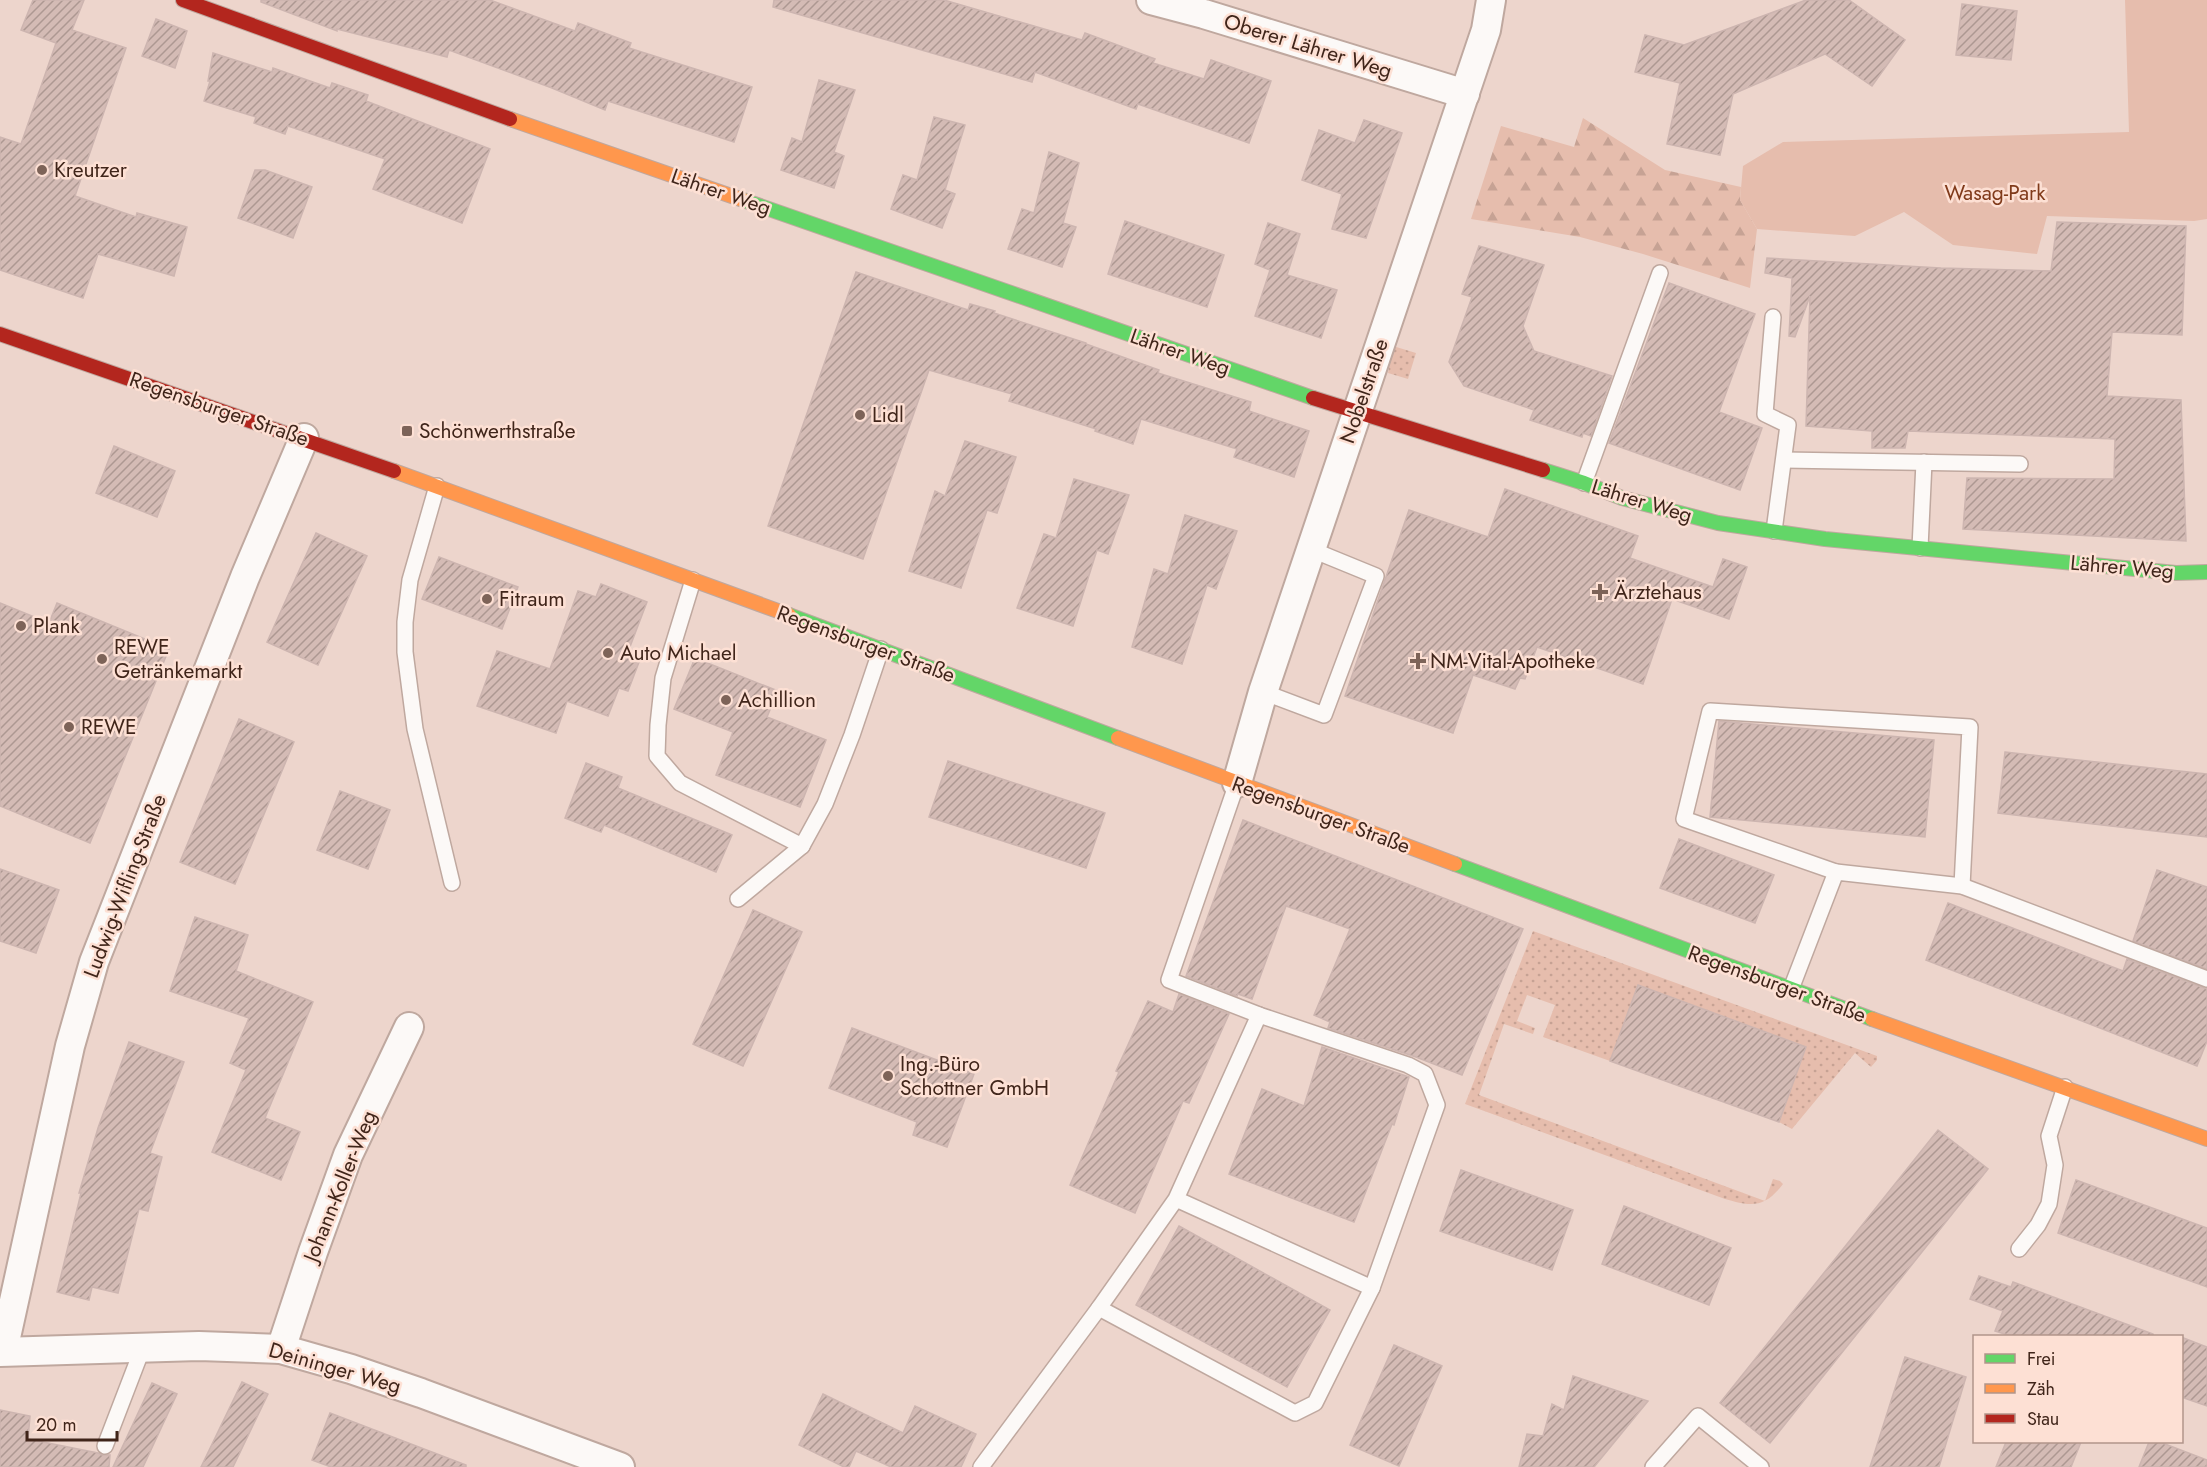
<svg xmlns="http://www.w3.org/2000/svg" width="2207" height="1467" viewBox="0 0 2207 1467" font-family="Jost,sans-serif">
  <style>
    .grass { fill: url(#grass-dots) }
    .forest { fill: url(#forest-firs) }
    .green { fill: #e6bdad }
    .building { fill: url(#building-hatch); stroke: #cdb5b0; stroke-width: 1.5 }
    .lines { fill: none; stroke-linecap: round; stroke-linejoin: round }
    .lane-casing { stroke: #bfa89f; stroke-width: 18 }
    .street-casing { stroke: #bfa89f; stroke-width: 32 }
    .fast-casing { stroke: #bfa89f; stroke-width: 16 }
    .slow-casing { stroke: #bfa89f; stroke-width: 16 }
    .jam-casing { stroke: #bfa89f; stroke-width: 16 }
    .lane { stroke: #fcf9f7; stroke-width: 15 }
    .street { stroke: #fcf9f7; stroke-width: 28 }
    .fast { stroke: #63d668; stroke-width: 14 }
    .slow { stroke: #ff974d; stroke-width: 14 }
    .jam { stroke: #b3261e; stroke-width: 14 }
    .poi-dot { fill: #7d6358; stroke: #fde0d4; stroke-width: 2 }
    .labels { text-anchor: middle; stroke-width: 5; stroke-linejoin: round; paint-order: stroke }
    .street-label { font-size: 21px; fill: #40251a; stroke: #fde0d4 }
    .poi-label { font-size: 21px; fill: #40251a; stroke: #fde0d4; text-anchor: start }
    .park-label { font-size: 21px; fill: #803a1a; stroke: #fde0d4 }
  </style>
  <defs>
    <pattern id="grass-dots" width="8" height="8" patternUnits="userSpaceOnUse" patternTransform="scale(1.5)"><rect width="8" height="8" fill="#e6bdad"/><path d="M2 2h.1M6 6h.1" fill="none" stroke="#c6a294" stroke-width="1.8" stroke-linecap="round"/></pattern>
    <pattern id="forest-firs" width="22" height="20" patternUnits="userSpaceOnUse" patternTransform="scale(1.5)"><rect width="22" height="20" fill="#e6bdad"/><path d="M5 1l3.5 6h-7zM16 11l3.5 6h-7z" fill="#c6a294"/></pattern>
    <pattern id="building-hatch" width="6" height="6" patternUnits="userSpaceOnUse" patternTransform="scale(1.5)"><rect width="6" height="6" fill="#d4bbb5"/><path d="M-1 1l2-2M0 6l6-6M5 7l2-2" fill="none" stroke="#ad9892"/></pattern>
  </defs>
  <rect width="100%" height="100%" fill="#edd5cc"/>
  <g class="grass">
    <polygon points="1393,346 1416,353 1408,379 1388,373"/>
    <path d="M1533,931l344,125v4l-6,7 -16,-14 -63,76 -13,-7 27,-75 -168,-62 -28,76 -67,-24 12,-32 -28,-10 -10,26 18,7 -2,6 -29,-10 -25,71 286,106 8,-22 7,2 3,3c-18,24 -31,23 -58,15l-260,-95z"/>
  </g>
  <polygon class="forest" points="1583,118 1665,170 1741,187 1740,200 1757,229 1750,288 1643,254 1580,237 1471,219 1501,126 1574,147"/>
  <polygon class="green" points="2125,0 2207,0 2207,219 2194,221 2047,216 2037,254 1953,245 1904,212 1855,236 1757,229 1740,200 1743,166 1783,142 2129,132"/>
  <g class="building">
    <polygon points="33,0 84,0 72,30 126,48 75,196 136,217 137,213 187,227 174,276 98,254 83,298 0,270 0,137 21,144 56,43 21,30"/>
    <polygon points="261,0 490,0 575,31 578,23 631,43 629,48 752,87 734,142 608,101 605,110 552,88 449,50 447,57 337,29 337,31 261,2"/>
    <polygon points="774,0 944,0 1082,40 1085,33 1155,59 1153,63 1204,79 1211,60 1271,81 1249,143 1138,104 1136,109 1035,72 1032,82 773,7"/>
    <polygon points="1806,0 1849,0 1905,40 1872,86 1825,54 1733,94 1720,155 1667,144 1680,83 1635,72 1645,35 1684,45"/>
    <polygon points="1962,4 2017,11 2011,60 1956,55"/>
    <polygon points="156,19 187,31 175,68 142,56"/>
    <polygon points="213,53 272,72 273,68 330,88 332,83 368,95 366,101 490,149 462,223 373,189 385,159 288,126 285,134 254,123 256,117 204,101 210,81 208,81"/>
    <polygon points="819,80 855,90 834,152 844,156 834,188 781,170 792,138 802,142"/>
    <polygon points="934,117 965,125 945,190 955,194 942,228 891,209 903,175 917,180"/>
    <polygon points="1364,120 1402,133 1366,238 1332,229 1342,194 1302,180 1319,130 1355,143"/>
    <polygon points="1049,152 1079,163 1063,223 1076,227 1062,267 1008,249 1022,209 1034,213"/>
    <polygon points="255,170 265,170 312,187 293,238 238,218"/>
    <polygon points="1125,221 1224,255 1207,307 1108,274"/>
    <polygon points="2057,222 2186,226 2182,335 2112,332 2107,396 2181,400 2186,541 1963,529 1967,478 2114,479 2115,439 1908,431 1905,448 1872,448 1872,431 1806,426 1810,296 1795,337 1789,336 1792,278 1765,273 1767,258 1941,268 2051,271"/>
    <polygon points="1268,223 1300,234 1287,275 1337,290 1321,338 1255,316 1270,270 1255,264"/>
    <polygon points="1479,246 1544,265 1523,326 1534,351 1612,376 1591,436 1583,433 1582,437 1530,420 1534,410 1464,386 1449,362 1472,297 1462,294"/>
    <polygon points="856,272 968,310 970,304 995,311 994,313 1086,343 1086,344 1159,370 1158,373 1251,402 1249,411 1309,431 1294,477 1234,457 1237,449 1141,419 1133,444 1095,431 1096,429 1009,401 1012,394 929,370 863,559 768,526"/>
    <polygon points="1669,283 1755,314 1719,412 1762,428 1740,490 1609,443"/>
    <polygon points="965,441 1016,457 997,513 987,510 961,588 909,571 935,491 945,496"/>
    <polygon points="114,446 175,471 157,517 96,493"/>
    <polygon points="1074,479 1129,495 1108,554 1097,550 1073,626 1017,608 1044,534 1056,538"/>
    <polygon points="1505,489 1638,536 1630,558 1713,587 1723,559 1747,567 1729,619 1672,599 1643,684 1537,647 1525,679 1520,678 1515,689 1473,675 1453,733 1345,696 1409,510 1488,537"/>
    <polygon points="1185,515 1237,531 1216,589 1207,585 1182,664 1132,647 1154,569 1168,574"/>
    <polygon points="316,533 367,556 318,665 267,642"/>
    <polygon points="439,557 518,587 502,629 422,599"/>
    <polygon points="601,584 647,602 628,652 641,657 628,691 619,688 608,716 567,701 556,733 477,706 497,651 550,669 578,591 596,597"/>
    <polygon points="0,603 49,623 57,603 169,649 90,843 0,806"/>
    <polygon points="695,658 778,691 767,717 826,740 800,807 716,775 733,732 674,709"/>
    <polygon points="239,719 294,742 235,884 180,862"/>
    <polygon points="1719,721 1934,740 1925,837 1710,817"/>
    <polygon points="2005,752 2207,774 2207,837 1998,813"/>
    <polygon points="948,761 1105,813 1086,868 929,817"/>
    <polygon points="586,763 622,777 618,788 732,835 716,872 604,825 601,832 565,818"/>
    <polygon points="340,791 390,810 368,869 317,850"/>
    <polygon points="1243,820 1523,929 1462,1075 1416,1057 1328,1028 1330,1022 1314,1015 1350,929 1315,916 1286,906 1252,999 1238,994 1237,996 1186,976"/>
    <polygon points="1679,839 1774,875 1755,923 1660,888"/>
    <polygon points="0,869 59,890 36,953 0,941"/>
    <polygon points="2157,870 2207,887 2207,969 2133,941"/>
    <polygon points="1948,903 2123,971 2127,959 2207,989 2207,1041 2197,1066 1926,960"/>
    <polygon points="753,910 802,932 743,1066 693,1044"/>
    <polygon points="195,917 248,935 236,971 313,1002 265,1118 300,1132 281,1180 212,1152 246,1070 230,1063 249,1018 170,991"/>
    <polygon points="1638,985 1806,1047 1779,1122 1610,1061"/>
    <polygon points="1179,994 1229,1014 1189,1103 1183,1101 1135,1213 1070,1185 1119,1072 1116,1071 1148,1001 1173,1012"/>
    <polygon points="852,1028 974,1074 947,1147 913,1135 917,1122 829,1088"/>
    <polygon points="129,1042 184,1062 150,1153 162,1157 148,1211 139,1209 118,1293 92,1287 89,1300 57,1292 81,1193 79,1193 98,1128"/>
    <polygon points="1322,1047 1409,1077 1394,1125 1392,1124 1354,1222 1229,1174 1262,1089 1304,1106"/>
    <polygon points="1938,1130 1988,1169 1770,1443 1720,1403"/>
    <polygon points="1461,1170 1573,1210 1552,1270 1440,1231"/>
    <polygon points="2076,1180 2207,1228 2207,1287 2058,1233"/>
    <polygon points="1624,1206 1731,1248 1709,1305 1602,1264"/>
    <polygon points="1179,1226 1330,1310 1287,1387 1136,1305"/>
    <polygon points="1979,1276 2011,1287 2013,1282 2153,1334 2153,1336 2011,1336 1995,1331 2003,1311 1970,1299"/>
    <polygon points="2181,1337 2207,1347 2207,1406 2181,1397"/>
    <polygon points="1394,1345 1442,1366 1399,1466 1350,1445"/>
    <polygon points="1905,1357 1966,1377 1939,1467 1870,1467"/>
    <polygon points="1573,1376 1648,1401 1594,1467 1519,1467 1527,1434 1543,1436 1552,1404 1564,1410"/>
    <polygon points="242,1382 268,1394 233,1467 201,1467"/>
    <polygon points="152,1383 177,1394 143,1467 113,1467"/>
    <polygon points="823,1394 903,1433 915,1406 976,1434 961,1467 891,1467 856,1451 849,1467 844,1467 799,1445"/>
    <polygon points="0,1410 30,1416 28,1439 98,1453 102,1455 110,1455 109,1467 0,1467"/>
    <polygon points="330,1413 466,1465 466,1467 331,1467 312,1460"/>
    <polygon points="2006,1442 2081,1442 2071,1467 1996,1467"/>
    <polygon points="2149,1442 2160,1442 2207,1460 2207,1467 2139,1467"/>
  </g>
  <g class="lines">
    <g class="lane-casing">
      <g id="lane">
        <polyline points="1773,317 1765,414 1788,425 1774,531"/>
        <polyline points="1784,460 2020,464"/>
        <polyline points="1584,483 1660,273"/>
        <polyline points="437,486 410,580 405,622 405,652 415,729 452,883"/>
        <polyline points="1920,548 1924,462"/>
        <polyline points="693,580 663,678 658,725 657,756 680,783 802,846"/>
        <polyline points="1263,692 1324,715 1376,576 1310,549"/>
        <polyline points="1237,783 1169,980 1259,1015"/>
        <polyline points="1836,872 1684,819 1710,711 1970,727 1962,886"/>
        <polyline points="738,899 802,846 825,804 852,735 881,649"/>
        <polyline points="1791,989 1836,872 1962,886 2207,979"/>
        <polyline points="2019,1249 2038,1225 2049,1204 2055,1165 2049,1136 2065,1087"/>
        <polyline points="1099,1308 1295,1413 1315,1403 1372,1288"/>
        <polyline points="105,1446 143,1347"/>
        <polyline points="981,1467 1099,1308 1176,1199 1259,1015 1408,1065 1425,1074 1437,1105 1372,1288 1176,1199"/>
        <polyline points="1653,1467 1698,1416 1761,1467"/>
      </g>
    </g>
    <g class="street-casing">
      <g id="street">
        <polyline points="1151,0 1204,14 1465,94"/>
        <polyline points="1237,783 1263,692 1486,30 1491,0"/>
        <polyline points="281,1349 313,1252 348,1155 409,1027"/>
        <polyline points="3,1351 70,1046 94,962 245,577 304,438"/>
        <polyline points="0,1352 199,1346 281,1349 351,1369 421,1393 620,1467"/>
      </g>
    </g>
    <g class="fast-casing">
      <g id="fast">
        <polyline points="743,200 1313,398"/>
        <polyline points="1543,470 1584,483 1622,498 1718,523 1825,539 2176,573 2207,572"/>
        <polyline points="789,615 1118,738"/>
        <polyline points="1455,864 1872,1019"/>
      </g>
    </g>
    <g class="slow-casing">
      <g id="slow">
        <polyline points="510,119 743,200"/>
        <polyline points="394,471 789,615"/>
        <polyline points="1118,738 1455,864"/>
        <polyline points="1872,1019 2207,1139"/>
      </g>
    </g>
    <g class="jam-casing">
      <g id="jam">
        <polyline points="183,0 510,119"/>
        <polyline points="0,334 394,471"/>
        <polyline points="1313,398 1543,470"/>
      </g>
    </g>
    <use href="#lane" class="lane"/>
    <use href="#street" class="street"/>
    <use href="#fast" class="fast"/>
    <use href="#slow" class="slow"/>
    <use href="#jam" class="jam"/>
  </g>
  <g class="poi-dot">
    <circle cx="42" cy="170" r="6"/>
    <circle cx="860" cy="415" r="6"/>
    <rect x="401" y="425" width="12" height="12" rx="3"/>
    <path d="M1597 583h6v6h6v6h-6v6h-6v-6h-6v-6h6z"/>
    <circle cx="487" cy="599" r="6"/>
    <circle cx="21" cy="626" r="6"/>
    <circle cx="608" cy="653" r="6"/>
    <circle cx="102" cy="659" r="6"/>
    <path d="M1415 652h6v6h6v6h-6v6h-6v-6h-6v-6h6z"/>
    <circle cx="726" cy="700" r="6"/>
    <circle cx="69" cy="727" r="6"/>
    <circle cx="888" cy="1076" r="6"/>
  </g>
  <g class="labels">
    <g class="street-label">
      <text transform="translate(1308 46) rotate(17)" y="7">Oberer Lährer Weg</text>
      <text transform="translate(721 192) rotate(19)" y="7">Lährer Weg</text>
      <text transform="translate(1180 352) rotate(19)" y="7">Lährer Weg</text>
      <text transform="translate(1364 391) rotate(-71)" y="7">Nobelstraße</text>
      <text transform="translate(219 409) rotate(19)" y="7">Regensburger Straße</text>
      <text transform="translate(1642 501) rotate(17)" y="7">Lährer Weg</text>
      <text transform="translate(2122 567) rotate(5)" y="7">Lährer Weg</text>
      <text transform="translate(866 644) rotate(20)" y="7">Regensburger Straße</text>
      <text transform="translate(1321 815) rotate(20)" y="7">Regensburger Straße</text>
      <text transform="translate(125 886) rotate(-69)" y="7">Ludwig-Wifling-Straße</text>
      <text transform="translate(1777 984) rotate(20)" y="7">Regensburger Straße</text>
      <text transform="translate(340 1186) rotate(-68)" y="7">Johann-Koller-Weg</text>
      <text transform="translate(335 1368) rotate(16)" y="7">Deininger Weg</text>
    </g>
    <g class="poi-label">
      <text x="54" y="177">Kreutzer</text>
      <text x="872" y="422">Lidl</text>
      <text x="419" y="438">Schönwerthstraße</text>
      <text x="1614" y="599">Ärztehaus</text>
      <text x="499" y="606">Fitraum</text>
      <text x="33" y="633">Plank</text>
      <text x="114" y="654">REWE<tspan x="114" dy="24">Getränkemarkt</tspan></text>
      <text x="620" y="660">Auto Michael</text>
      <text x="1430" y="668">NM-Vital-Apotheke</text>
      <text x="738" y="707">Achillion</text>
      <text x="81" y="734">REWE</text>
      <text x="900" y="1071">Ing.-Büro<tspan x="900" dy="24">Schottner GmbH</tspan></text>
    </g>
    <g class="park-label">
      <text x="1995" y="200">Wasag-Park</text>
    </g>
  </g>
  <rect x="1973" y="1335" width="210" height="108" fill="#fde0d4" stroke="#b1958a" stroke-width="1.5"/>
  <rect x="1985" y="1354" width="30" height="9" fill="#63d668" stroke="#b1958a" stroke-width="1.5"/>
  <text x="2027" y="1365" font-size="18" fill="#40251a">Frei</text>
  <rect x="1985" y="1384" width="30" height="9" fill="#ff974d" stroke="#b1958a" stroke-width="1.5"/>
  <text x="2027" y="1395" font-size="18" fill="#40251a">Zäh</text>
  <rect x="1985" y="1414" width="30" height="9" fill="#b3261e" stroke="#b1958a" stroke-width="1.5"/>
  <text x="2027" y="1425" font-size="18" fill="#40251a">Stau</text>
  <path d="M27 1431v9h90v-9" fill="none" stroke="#40251a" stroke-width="3"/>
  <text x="36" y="1431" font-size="18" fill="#40251a" stroke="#fde0d4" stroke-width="4.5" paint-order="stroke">20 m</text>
</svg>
